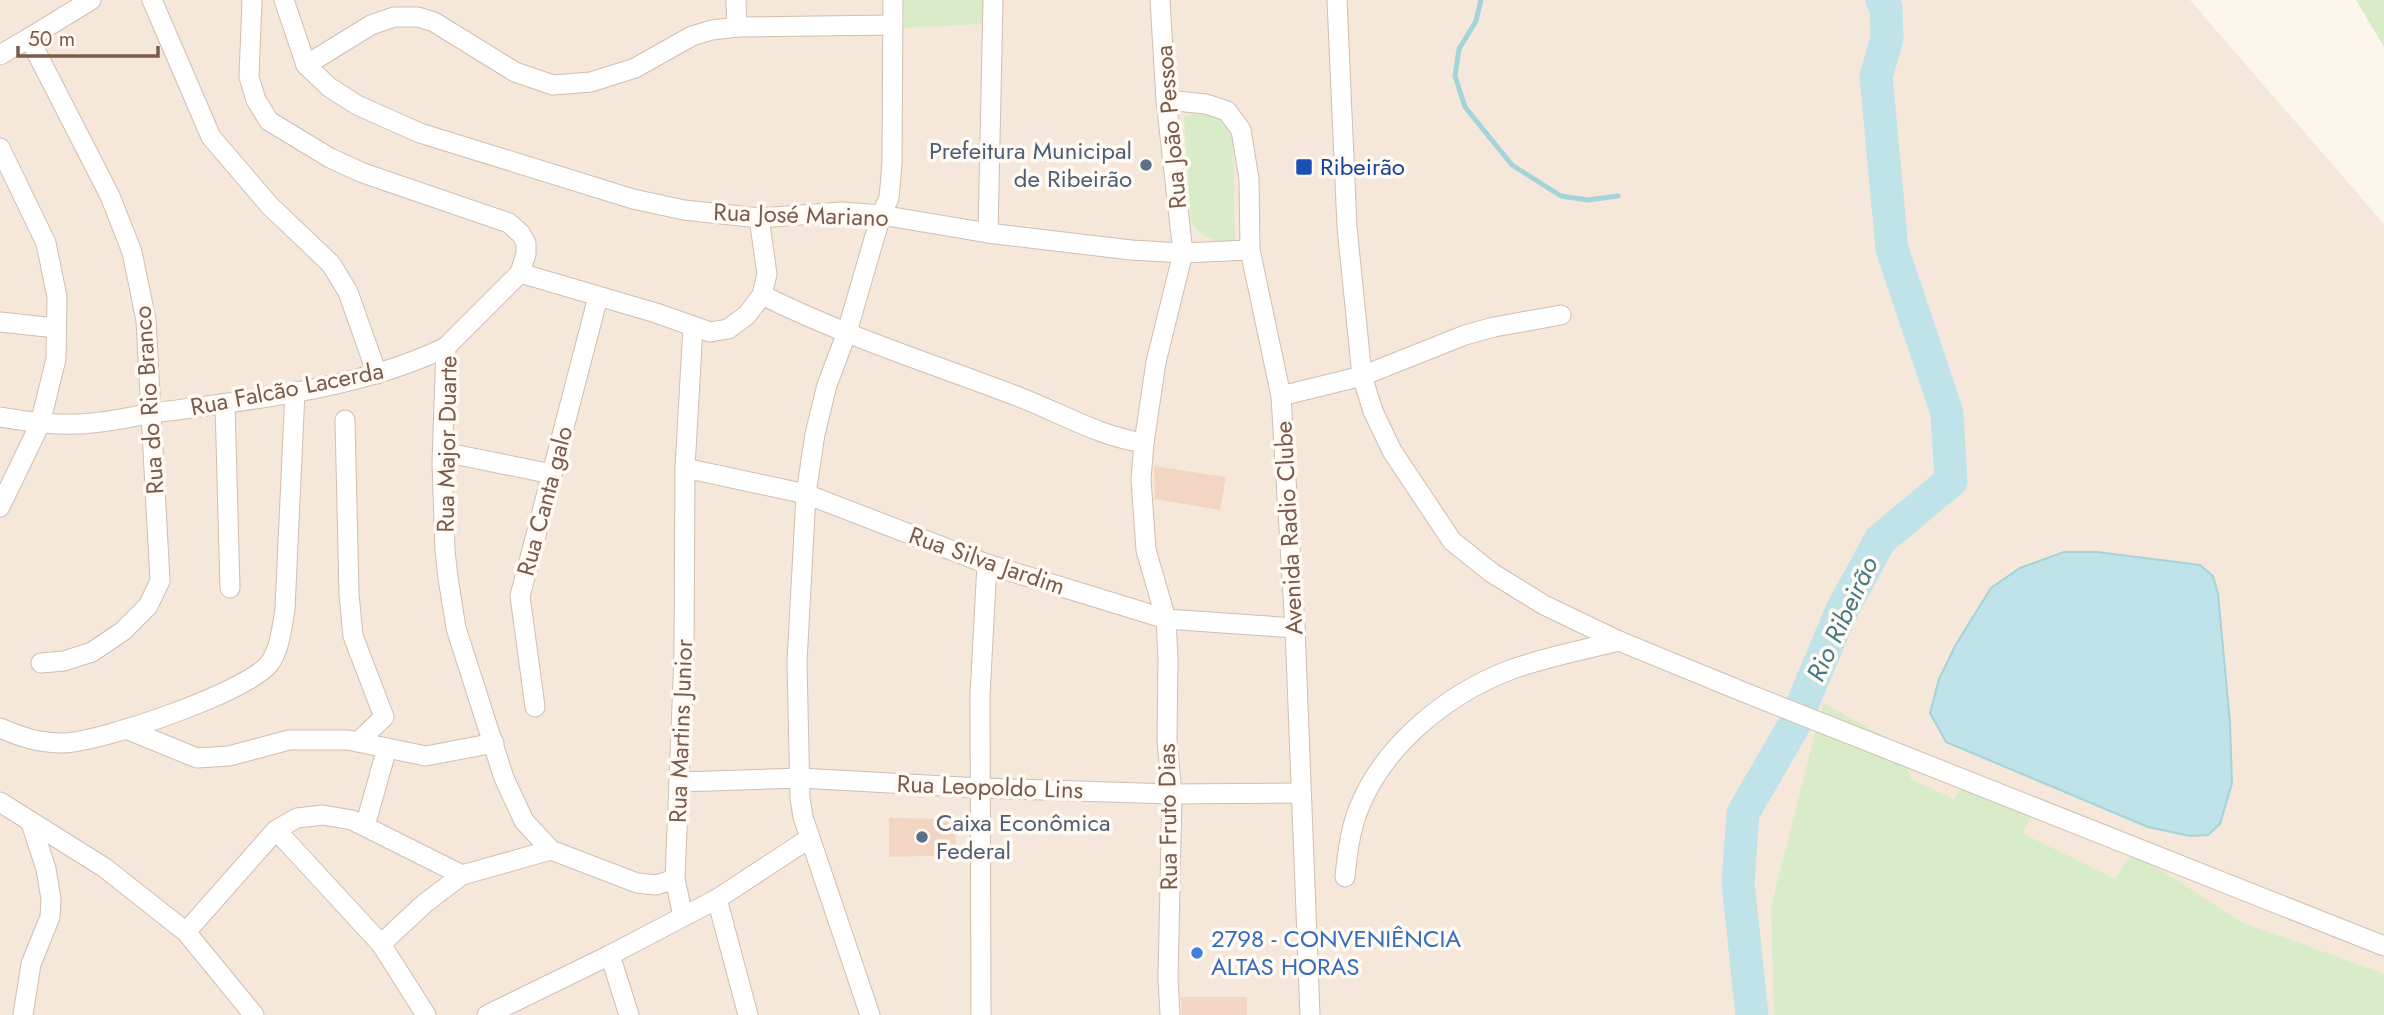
<svg xmlns="http://www.w3.org/2000/svg" width="2384" height="1015" viewBox="0 0 2384 1015" font-family="Jost,sans-serif">
  <style>
    .residential { fill: #f5e8da }
    .green { fill: #d8ecc9 }
    .water { fill: #bfe3e8; stroke: #a5d3da; stroke-width: 2 }
    .lines { fill: none; stroke-linecap: round; stroke-linejoin: round }
    .stream { stroke: #a5d3da; stroke-width: 5 }
    .river { stroke: #bfe3e8; stroke-width: 33 }
    .building { fill: #f3d5c3 }
    .minor-casing { stroke: #d1beb0; stroke-width: 21 }
    .minor { stroke: #fff; stroke-width: 19 }
    .service-dot { fill: #5c6f8a; stroke: #fffaf3; stroke-width: 2.5 }
    .transit-dot { fill: #1a4fb4; stroke: #fffaf3; stroke-width: 2.5 }
    .shop-dot { fill: #3f7fe0; stroke: #fffaf3; stroke-width: 2.5 }
    .labels { text-anchor: middle; stroke-width: 7; stroke-linejoin: round; paint-order: stroke }
    .street-label { font-size: 24px; fill: #7a5c4d; stroke: #fffaf3 }
    .service-label { font-size: 24px; fill: #4e5e75; stroke: #fffaf3; text-anchor: end }
    .transit-label { font-size: 24px; fill: #164399; stroke: #fffaf3; text-anchor: start }
    .shop-label { font-size: 24px; fill: #366cbe; stroke: #fffaf3; text-anchor: start }
    .water-label { font-size: 26px; font-style: italic; fill: #437c86; stroke: #fffaf3 }
  </style>
  <rect width="100%" height="100%" fill="#fdf6ec"/>
  <polygon class="residential" points="0,0 2190,0 2384,224 2384,1015 0,1015"/>
  <g class="green">
    <polygon points="904,0 983,0 982,24 904,28"/>
    <polygon points="2356,0 2384,0 2384,47"/>
    <path d="M1195,113l26,4 9,10 3,14 2,102c-19,0 -32,-5 -44,-20l-7,-106z"/>
    <polygon points="1823,703 1902,746 1911,779 1954,799 1972,772 2040,800 2022,833 2115,879 2133,852 2241,922 2384,974 2384,1015 1774,1015 1771,906"/>
  </g>
  <polygon class="water" points="2064,552 2097,552 2200,565 2213,576 2218,594 2230,723 2232,783 2220,824 2208,835 2190,836 2148,827 1946,742 1930,713 1939,679 1955,646 1991,588 2020,568"/>
  <g class="lines">
    <polyline class="stream" points="1481,0 1476,21 1459,49 1455,76 1465,107 1512,165 1561,196 1588,200 1618,196"/>
    <polyline class="river" points="1752,1015 1738,882 1743,813 1793,727 1841,612 1880,540 1951,481 1947,413 1892,249 1876,76 1887,39 1886,8 1882,0"/>
  </g>
  <g class="building">
    <polygon points="1154,466 1226,477 1220,510 1155,499"/>
    <polygon points="889,818 953,819 958,855 889,857"/>
    <polygon points="1181,997 1247,997 1247,1015 1182,1015"/>
  </g>
  <g class="lines">
    <g class="minor-casing">
      <g id="minor">
        <polyline points="152,0 211,137 270,206 331,264 348,292 377,374"/>
        <polyline points="252,0 249,77 256,100 269,121 330,158 363,173 509,223 521,234 526,243 526,254 520,273 446,347 442,463 445,550 448,578 456,628 504,778 524,821 551,850 637,883 656,885 675,879"/>
        <polyline points="284,0 306,65 329,87 357,105 420,133 633,199 684,210 759,218 842,212 881,215 988,233 1131,250 1183,253 1250,250"/>
        <polyline points="736,0 737,27"/>
        <polyline points="1160,0 1166,100 1183,253 1156,362 1144,443 1141,479 1146,550 1166,619 1168,659 1167,740 1172,794 1168,978 1170,1015"/>
        <polyline points="1337,0 1347,227 1362,376 1373,411 1392,451 1452,541 1492,573 1544,605 1619,641 1746,693 2384,946"/>
        <polyline points="0,55 29,38"/>
        <polyline points="306,65 371,25 394,17 418,17 434,22 515,72 553,85 591,82 635,68 692,36 712,30 737,27 892,25"/>
        <polyline points="1166,100 1206,104 1227,111 1241,130 1249,179 1250,250 1281,396 1295,628 1310,1015"/>
        <polyline points="0,148 46,243 57,297 56,359 40,424 0,507"/>
        <polyline points="988,233 993,0"/>
        <polyline points="520,273 656,313 710,332 728,329 747,315 762,295 767,274 759,218"/>
        <path d="M762,295c82,41 171,69 257,102 42,16 79,39 125,46"/>
        <polyline points="0,322 56,328"/>
        <polyline points="1281,396 1362,376 1465,335 1494,327 1561,315"/>
        <polyline points="225,405 230,588"/>
        <path d="M0,417c25,4 49,8 75,7 27,0 53,-7 79,-11 94,-13 207,-24 292,-66"/>
        <polyline points="345,420 349,594 353,636 384,717 358,742"/>
        <polyline points="443,452 552,474"/>
        <polyline points="685,468 806,494 987,564 1166,619 1295,628"/>
        <polyline points="41,663 64,661 92,652 123,631 148,606 160,581 146,320 132,252 110,196 29,38 91,0"/>
        <polyline points="535,707 520,596 598,297"/>
        <path d="M0,728c21,9 39,15 62,15 37,0 185,-51 207,-79 11,-14 13,-37 16,-55l10,-218"/>
        <polyline points="126,729 197,758 229,756 289,740 348,740 426,756 494,743"/>
        <polyline points="680,782 800,778 980,788 1172,794 1301,793"/>
        <polyline points="0,802 105,868 186,932 254,1015"/>
        <polyline points="365,826 387,748"/>
        <polyline points="276,830 381,944 426,1015"/>
        <path d="M1345,877c2,-23 5,-48 14,-69 25,-63 88,-114 151,-138 35,-13 73,-20 109,-29"/>
        <polyline points="717,899 748,1015"/>
        <polyline points="683,916 675,879 684,656 685,468 693,326"/>
        <polyline points="186,932 276,830 297,818 323,815 352,820 462,875"/>
        <polyline points="381,944 424,904 462,875 551,850"/>
        <polyline points="610,955 629,1015"/>
        <polyline points="23,1015 31,964 50,917 51,899 46,869 31,823"/>
        <polyline points="487,1015 610,955 717,899 810,838"/>
        <polyline points="870,1015 803,817 800,798 797,662 806,494 815,434 827,385 847,332 881,215 889,198 892,163 893,0"/>
        <polyline points="981,1015 980,695 987,564"/>
      </g>
    </g>
    <use href="#minor" class="minor"/>
  </g>
  <g class="service-dot">
    <circle cx="1146" cy="165" r="7"/>
    <circle cx="922" cy="837" r="7"/>
  </g>
  <rect class="transit-dot" x="1295" y="158" width="18" height="18" rx="3.5"/>
  <circle class="shop-dot" cx="1197" cy="953" r="7"/>
  <g class="labels">
    <g class="street-label">
      <text transform="translate(1171 127) rotate(-95)" y="8">Rua João Pessoa</text>
      <text transform="translate(801 215) rotate(2)" y="8">Rua José Mariano</text>
      <text transform="translate(287 389) rotate(-11)" y="8">Rua Falcão Lacerda</text>
      <text transform="translate(149 400) rotate(-94)" y="8">Rua do Rio Branco</text>
      <text transform="translate(447 444) rotate(-89)" y="8">Rua Major Duarte</text>
      <text transform="translate(545 501) rotate(-75)" y="8">Rua Canta galo</text>
      <text transform="translate(1289 528) rotate(-93)" y="8">Avenida Radio Clube</text>
      <text transform="translate(987 561) rotate(19)" y="8">Rua Silva Jardim</text>
      <text transform="translate(681 731) rotate(-88)" y="8">Rua Martins Junior</text>
      <text transform="translate(990 787) rotate(2)" y="8">Rua Leopoldo Lins</text>
      <text transform="translate(1168 817) rotate(-91)" y="8">Rua Fruto Dias</text>
    </g>
    <g class="service-label">
      <text x="1132" y="159">Prefeitura Municipal<tspan x="1132" dy="28">de Ribeirão</tspan></text>
      <text x="936" y="831" text-anchor="start">Caixa Econômica<tspan x="936" dy="28">Federal</tspan></text>
    </g>
    <g class="transit-label">
      <text x="1320" y="175">Ribeirão</text>
    </g>
    <g class="shop-label">
      <text x="1211" y="947">2798 - CONVENIÊNCIA<tspan x="1211" dy="28">ALTAS HORAS</tspan></text>
    </g>
    <g class="water-label">
      <text transform="translate(1842 619) rotate(-65)" y="9">Rio Ribeirão</text>
    </g>
  </g>
  <path d="M18 46v10h140v-10" fill="none" stroke="#7a5c4d" stroke-width="3.5"/>
  <text x="28" y="46" font-size="21" fill="#7a5c4d" stroke="#fffaf3" stroke-width="5" paint-order="stroke">50 m</text>
</svg>
